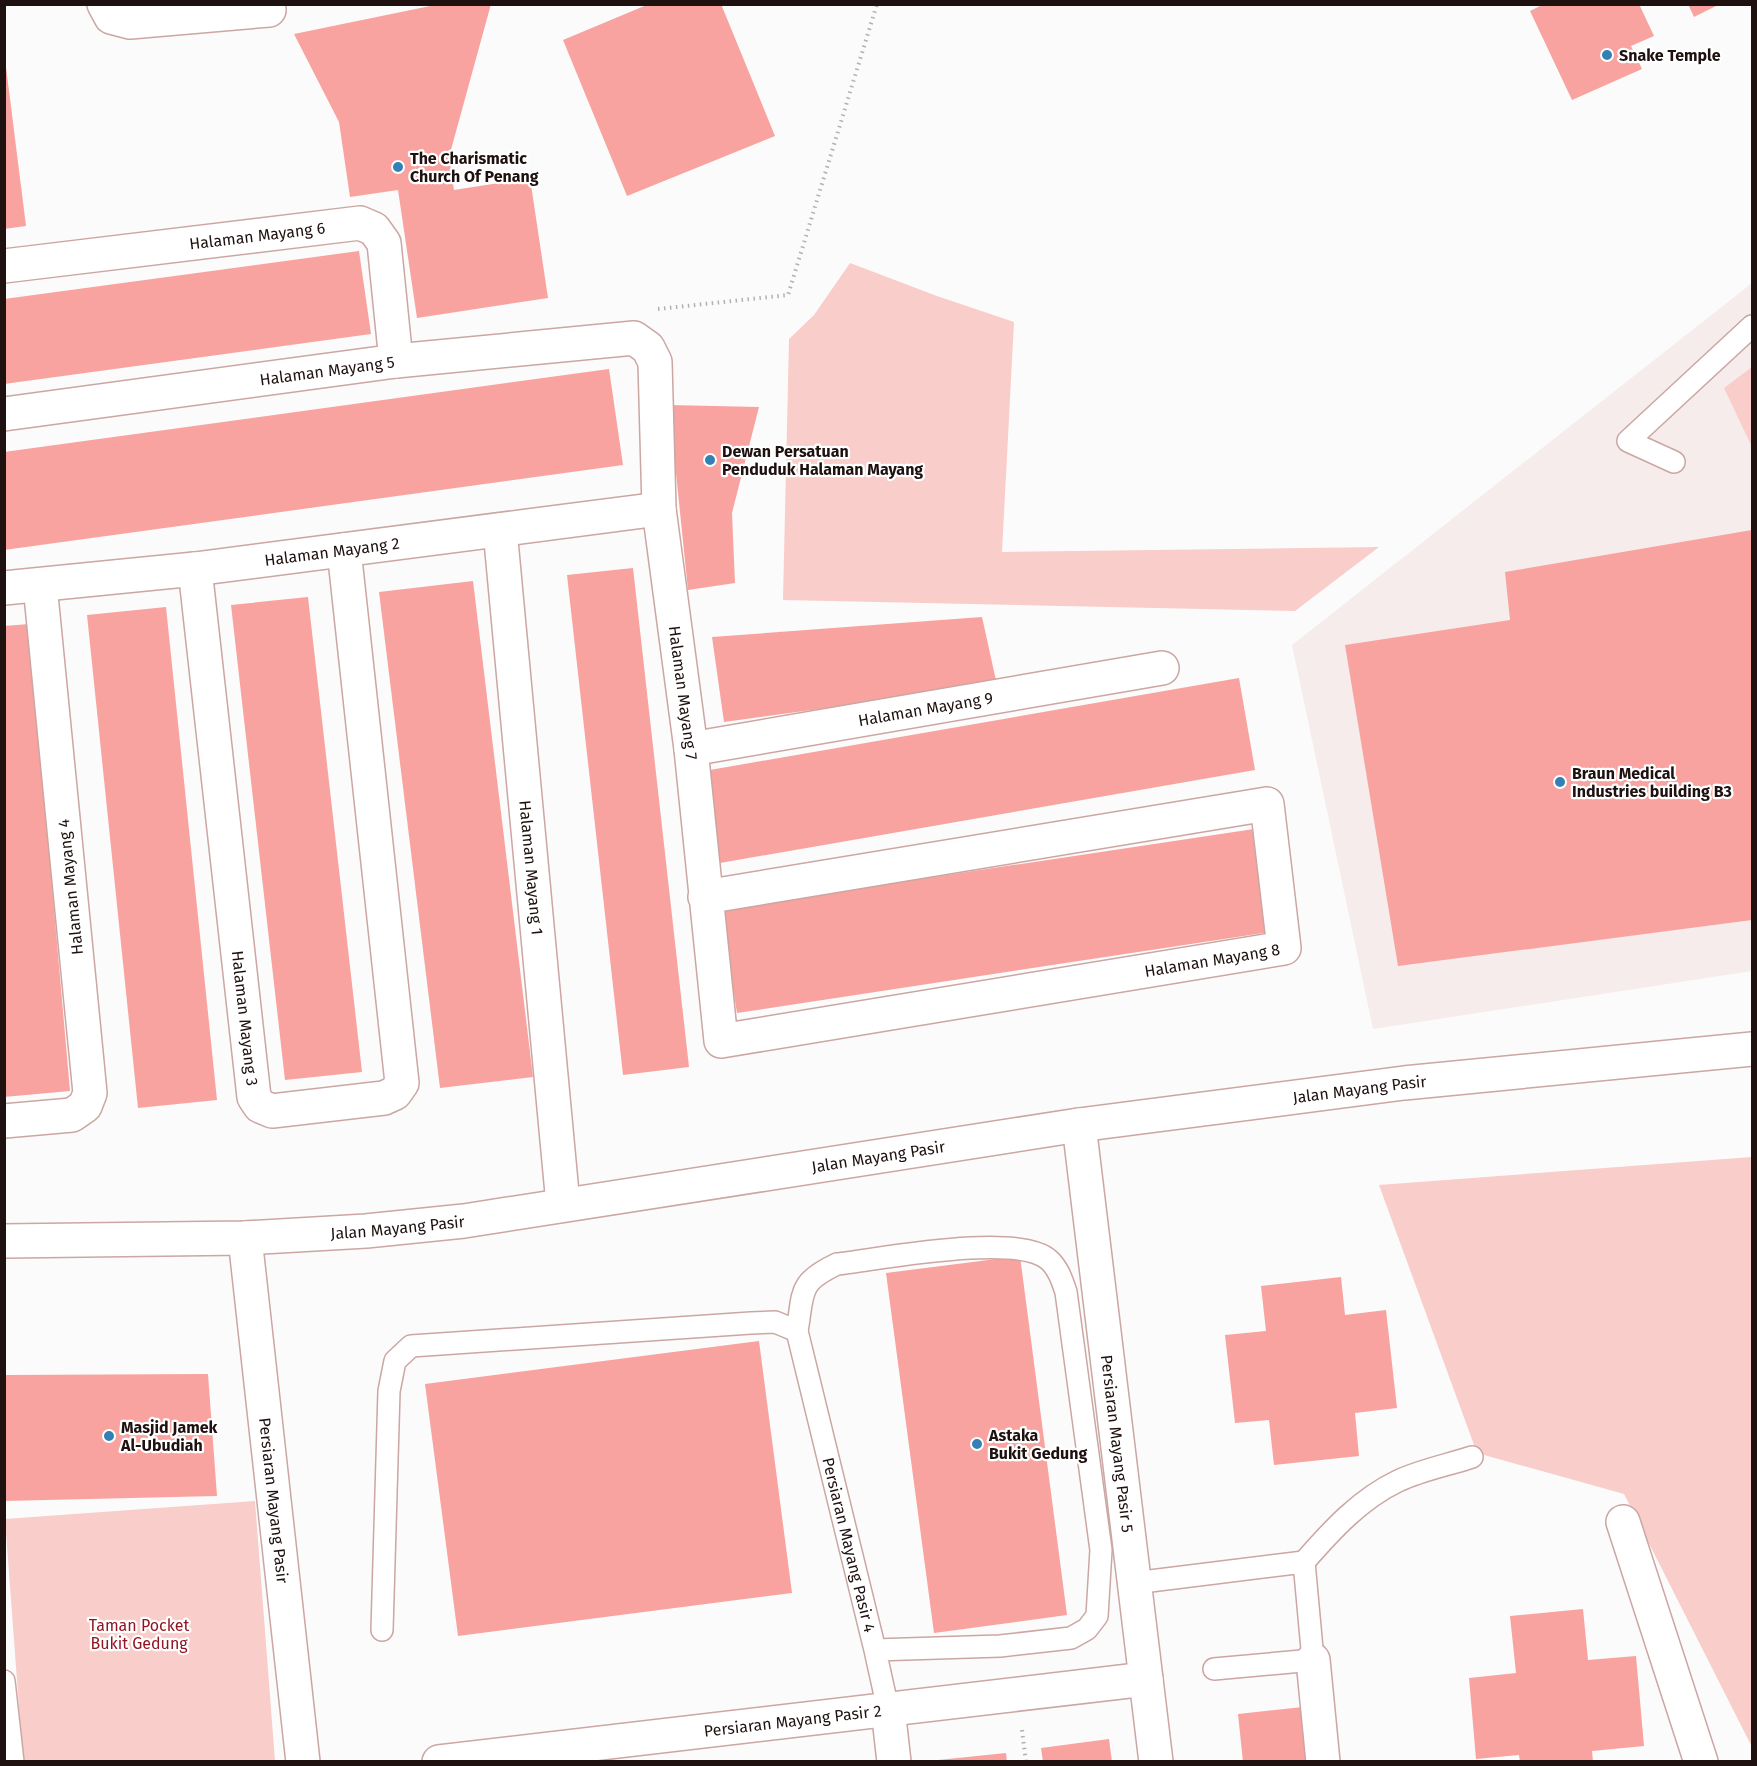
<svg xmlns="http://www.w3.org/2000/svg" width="1757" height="1766" viewBox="0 0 1757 1766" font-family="'Fira Sans',sans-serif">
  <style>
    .built { fill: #f6eceb }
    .green { fill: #f9cdca }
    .building { fill: #f8a39f }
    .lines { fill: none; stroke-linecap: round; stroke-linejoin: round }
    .lane-casing { stroke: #cba6a3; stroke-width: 24 }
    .street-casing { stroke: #cba6a3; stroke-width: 36 }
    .secondary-casing { stroke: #cba6a3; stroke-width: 36 }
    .path { stroke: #b5b0b0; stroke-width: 4; stroke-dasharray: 1.5 4.5; stroke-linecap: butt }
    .lane { stroke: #fff; stroke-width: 21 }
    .street { stroke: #fff; stroke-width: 33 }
    .secondary { stroke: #fff; stroke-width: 33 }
    .poi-dot { fill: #3381b4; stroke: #fff; stroke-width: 2 }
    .labels { text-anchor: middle; stroke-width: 4.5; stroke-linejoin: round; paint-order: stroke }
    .poi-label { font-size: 16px; font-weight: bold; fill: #1e1110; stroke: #fff; text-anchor: start }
    .street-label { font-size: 16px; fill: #1e1110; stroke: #fff }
    .park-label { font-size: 16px; fill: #911422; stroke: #fff }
  </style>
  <rect width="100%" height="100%" fill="#fbfbfb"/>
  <polygon class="built" points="1752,283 1752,971 1373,1029 1292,645"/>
  <g class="green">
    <polygon points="850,263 937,296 1014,322 1002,552 1379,547 1295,611 783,600 789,339 814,315"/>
    <polygon points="1752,367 1752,447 1724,388"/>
    <polygon points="1752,1157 1752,1747 1624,1494 1477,1453 1379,1185"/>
    <polygon points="255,1501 275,1761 23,1761 5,1519"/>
  </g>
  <g class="building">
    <polygon points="440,4 491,4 449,157 454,190 530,178 548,298 417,318 398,190 350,197 339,122 294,34"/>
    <polygon points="649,4 721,4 775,136 627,196 563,40"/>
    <polygon points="1544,4 1639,4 1654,36 1631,46 1642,69 1572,100 1530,11"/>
    <polygon points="1688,4 1720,4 1694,17"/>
    <polygon points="4,51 26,226 4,229"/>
    <polygon points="359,251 371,334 4,384 4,299"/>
    <polygon points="609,369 623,465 4,550 4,452"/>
    <polygon points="669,405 759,407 732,513 735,583 688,590"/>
    <polygon points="1752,530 1752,920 1398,966 1345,645 1510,620 1505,572"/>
    <polygon points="633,568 689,1067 623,1075 567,575"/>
    <polygon points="473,581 533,1077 440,1088 379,592"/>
    <polygon points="308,597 362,1072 285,1080 231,605"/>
    <polygon points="166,607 217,1100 138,1108 87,615"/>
    <polygon points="982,617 997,685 724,722 712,637"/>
    <polygon points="29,624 70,1091 4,1097 4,626"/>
    <polygon points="1239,678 1255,770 720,863 704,771"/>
    <polygon points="1254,829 1270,932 737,1013 720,909"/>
    <polygon points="1020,1256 1067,1615 934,1633 886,1273"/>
    <polygon points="1341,1277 1345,1315 1386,1310 1397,1408 1355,1413 1359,1456 1274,1465 1269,1420 1235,1423 1225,1335 1266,1331 1261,1286"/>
    <polygon points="759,1341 792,1593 458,1636 425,1384"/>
    <polygon points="208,1374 217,1496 4,1501 4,1375"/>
    <polygon points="1583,1609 1588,1660 1636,1656 1644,1746 1592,1751 1593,1762 1520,1762 1519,1755 1476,1759 1469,1678 1516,1673 1510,1616"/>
    <polygon points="1303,1707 1309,1762 1243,1762 1238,1714"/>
    <polygon points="1109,1739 1112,1762 1043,1762 1041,1748"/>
    <polygon points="1006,1753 1007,1762 938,1762 938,1760"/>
  </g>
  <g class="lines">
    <g class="lane-casing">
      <g id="lane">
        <polyline points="1674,462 1628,441 1752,326"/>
        <path d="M1304,1562c27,-31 56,-63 94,-81 23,-11 50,-16 74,-24"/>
        <polyline points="1134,1583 1304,1562 1313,1660 1214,1669"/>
        <polyline points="382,1630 389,1391 395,1361 411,1346 751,1323 775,1322 797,1331"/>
        <path id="s1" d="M875,1650l125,-4 71,-8 16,-9 10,-13 4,-66 -35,-258c-4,-12 -8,-24 -17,-32 -31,-28 -168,-1 -212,4 -40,19 -33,28 -40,67l78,319 13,59"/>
        <polyline points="4,1681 13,1762"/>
      </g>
    </g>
    <g class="street-casing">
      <g id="street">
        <polyline points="104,4 111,17 130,22 269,10"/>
        <path id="s2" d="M4,266l356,-43 14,6 10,14 12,118"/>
        <path id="s3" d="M4,414l392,-53 238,-23 14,10 7,14 4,147 32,240 30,292 563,-93 -17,-144 -562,93"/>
        <path id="s4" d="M500,530l63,674"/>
        <path id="s5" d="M195,569l59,528 6,9 12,5 112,-13 11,-5 7,-10 -58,-533"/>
        <path id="s6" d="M4,588l191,-19 464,-60"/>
        <path id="s7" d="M691,749l471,-81"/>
        <polyline points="4,1121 72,1115 85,1106 90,1093 40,585"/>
        <path id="s8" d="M1079,1125l77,637"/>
        <path id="s9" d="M245,1238l58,524"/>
        <polyline points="1623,1522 1701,1762"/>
        <polyline points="1313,1660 1323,1762"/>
        <polyline points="888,1709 894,1762"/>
        <path id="s10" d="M439,1762l707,-83"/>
      </g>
    </g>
    <g class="secondary-casing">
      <g id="secondary">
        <path id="s11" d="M4,1241l241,-3 121,-7 98,-10 615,-96 325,-42 348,-34"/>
      </g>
    </g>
    <g class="path">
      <polyline points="658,309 788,295 877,4"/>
      <polyline points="1022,1730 1026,1762"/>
    </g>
    <use href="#lane" class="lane"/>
    <use href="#street" class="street"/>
    <use href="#secondary" class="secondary"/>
  </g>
  <g class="poi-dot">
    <circle cx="1607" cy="55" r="6"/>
    <circle cx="398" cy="167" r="6"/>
    <circle cx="710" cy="460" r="6"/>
    <circle cx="1560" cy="782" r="6"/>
    <circle cx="109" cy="1436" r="6"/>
    <circle cx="977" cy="1444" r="6"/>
  </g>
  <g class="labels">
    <g class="poi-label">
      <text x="1619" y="61">Snake Temple</text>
      <text x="410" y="164">The Charismatic<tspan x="410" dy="18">Church Of Penang</tspan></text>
      <text x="722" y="457">Dewan Persatuan<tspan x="722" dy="18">Penduduk Halaman Mayang</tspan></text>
      <text x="1572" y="779">Braun Medical<tspan x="1572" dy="18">Industries building B3</tspan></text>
      <text x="121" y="1433">Masjid Jamek<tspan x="121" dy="18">Al-Ubudiah</tspan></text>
      <text x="989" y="1441">Astaka<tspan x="989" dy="18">Bukit Gedung</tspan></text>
    </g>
    <g class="street-label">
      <text dy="6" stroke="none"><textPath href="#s2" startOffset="255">Halaman Mayang 6</textPath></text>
      <text dy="6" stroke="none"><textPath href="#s3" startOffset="326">Halaman Mayang 5</textPath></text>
      <text dy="6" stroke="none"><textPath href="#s6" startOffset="330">Halaman Mayang 2</textPath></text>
      <text dy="6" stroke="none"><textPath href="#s3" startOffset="1000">Halaman Mayang 7</textPath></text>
      <text dy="6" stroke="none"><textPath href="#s7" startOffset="238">Halaman Mayang 9</textPath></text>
      <text dy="6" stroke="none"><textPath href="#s4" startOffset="339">Halaman Mayang 1</textPath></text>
      <text transform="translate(70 887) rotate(-96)" y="6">Halaman Mayang 4</text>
      <text dy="6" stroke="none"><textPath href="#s3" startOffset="1848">Halaman Mayang 8</textPath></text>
      <text dy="6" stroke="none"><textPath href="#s5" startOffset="452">Halaman Mayang 3</textPath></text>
      <text dy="6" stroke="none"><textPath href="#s11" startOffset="1366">Jalan Mayang Pasir</textPath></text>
      <text dy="6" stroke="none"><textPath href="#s11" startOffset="880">Jalan Mayang Pasir</textPath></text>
      <text dy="6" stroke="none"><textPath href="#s11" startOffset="394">Jalan Mayang Pasir</textPath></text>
      <text dy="6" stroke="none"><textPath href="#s8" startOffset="321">Persiaran Mayang Pasir 5</textPath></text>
      <text dy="6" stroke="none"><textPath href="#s9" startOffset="264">Persiaran Mayang Pasir</textPath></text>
      <text dy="6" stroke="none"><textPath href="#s1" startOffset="1114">Persiaran Mayang Pasir 4</textPath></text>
      <text dy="6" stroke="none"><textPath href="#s10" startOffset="356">Persiaran Mayang Pasir 2</textPath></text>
    </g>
    <g class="park-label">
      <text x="139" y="1631">Taman Pocket<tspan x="139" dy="18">Bukit Gedung</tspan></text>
    </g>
  </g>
  <rect width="1757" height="1766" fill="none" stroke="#1e1110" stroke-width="12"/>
</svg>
